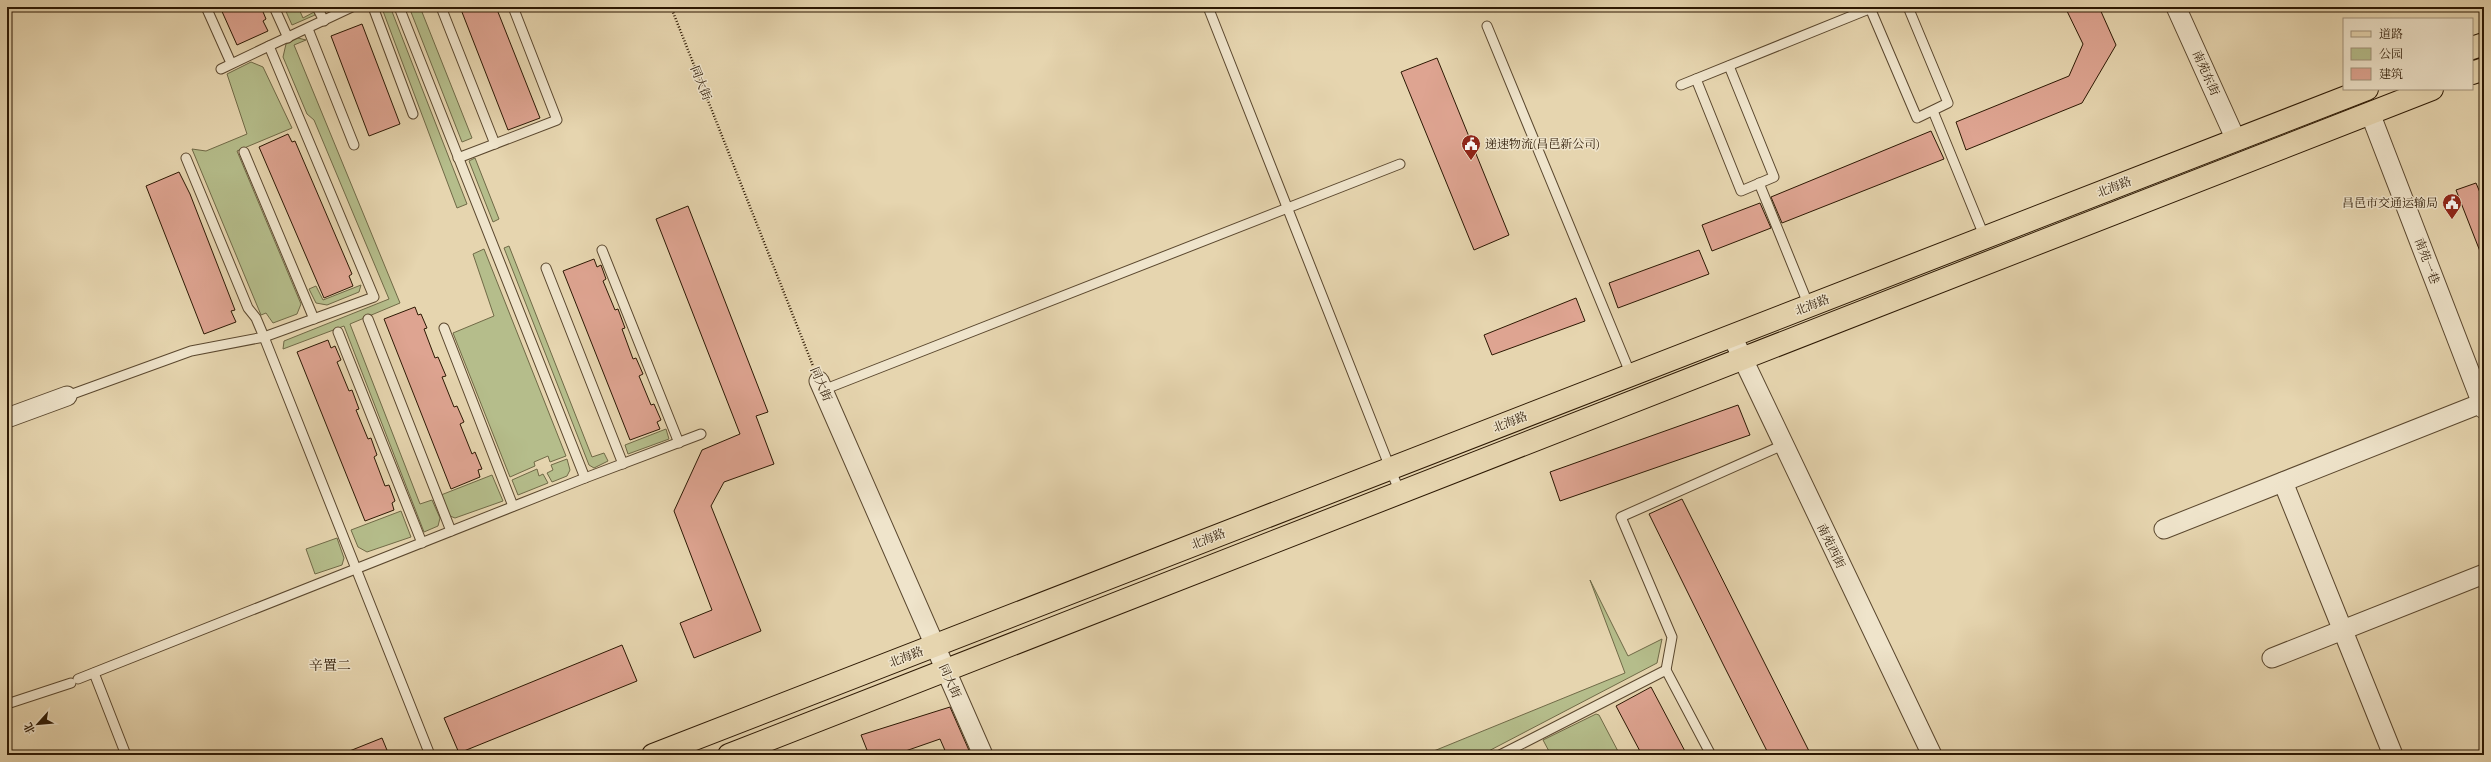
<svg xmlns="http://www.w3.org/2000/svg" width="2491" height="762" viewBox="0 0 2491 762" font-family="'IM FELL French Canon','Noto Serif SC',serif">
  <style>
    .green { fill: #b5bd8b; stroke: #706a47 }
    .building { fill: #dea491; stroke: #2c1803 }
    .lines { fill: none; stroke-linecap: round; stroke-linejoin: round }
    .lane-casing { stroke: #5a472e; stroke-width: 11 }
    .street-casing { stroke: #5a472e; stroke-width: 21 }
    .primary-casing { stroke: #2c1803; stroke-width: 24 }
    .path { stroke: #2c1803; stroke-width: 2.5; stroke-dasharray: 1 2; stroke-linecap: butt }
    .lane { stroke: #efe4cb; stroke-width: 9 }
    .street { stroke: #efe4cb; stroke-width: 19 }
    .primary { stroke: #e6d5af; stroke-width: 22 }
    .labels { text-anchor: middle; stroke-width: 3; stroke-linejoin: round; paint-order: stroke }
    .street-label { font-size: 12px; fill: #2c1803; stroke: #efe4cb }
    .poi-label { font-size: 12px; fill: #2c1803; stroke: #efe4cb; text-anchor: start }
    .quarter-label { font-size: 14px; fill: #2c1803; stroke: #efe4cb }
  </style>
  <rect width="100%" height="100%" fill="#e6d5af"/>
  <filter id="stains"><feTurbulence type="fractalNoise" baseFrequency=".005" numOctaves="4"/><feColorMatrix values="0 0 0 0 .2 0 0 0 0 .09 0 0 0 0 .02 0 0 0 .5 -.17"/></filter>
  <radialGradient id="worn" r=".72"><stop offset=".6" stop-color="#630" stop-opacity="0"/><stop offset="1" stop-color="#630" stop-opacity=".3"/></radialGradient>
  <g class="green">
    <polygon points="284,7 298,7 303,18 314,12 315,15 292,25"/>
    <polygon points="385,7 391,9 467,204 457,208 383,11"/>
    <polygon points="409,7 420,7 472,138 462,142"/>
    <polygon points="298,38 306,40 294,45 400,303 350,324 420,504 432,500 440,518 438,526 424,532 344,326 283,349 284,341 389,299 314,120 307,114 283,57 286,44"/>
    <polygon points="251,62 263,67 292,128 237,151 301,304 297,314 273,323 266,313 261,315 192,149 206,151 247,134 227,74"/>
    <polygon points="475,158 499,219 493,222 469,161"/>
    <polygon points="509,246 592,457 604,453 608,461 594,468 589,465 504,248"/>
    <polygon points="484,249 566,456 550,462 548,456 534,462 535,466 510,477 453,333 494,316 473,254"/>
    <polygon points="361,285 359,292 327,305 316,303 309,289 316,286 323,300"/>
    <polygon points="666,429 669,439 628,454 625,445"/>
    <polygon points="567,459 570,470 567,476 552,482 547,473 553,470 551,465"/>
    <polygon points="537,469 539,476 543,474 548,483 518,495 512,480"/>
    <polygon points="492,475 503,501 455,518 450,516 441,495"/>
    <polygon points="401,511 411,537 367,552 358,547 351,530"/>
    <polygon points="337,538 344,558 342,565 315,574 306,549"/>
    <polygon points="1590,580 1628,656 1662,639 1657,663 1481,755 1424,755 1625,673"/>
    <polygon points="1596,714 1599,715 1620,755 1551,755 1543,740"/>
  </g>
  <g class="building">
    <polygon points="220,7 261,7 266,19 263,21 268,31 237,45"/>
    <polygon points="460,7 496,7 540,118 508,130"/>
    <polygon points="2065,7 2099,7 2116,45 2082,103 1966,150 1956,122 2069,76 2083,44"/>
    <polygon points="362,24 400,124 369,136 331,36"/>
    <polygon points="1437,58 1509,235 1474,250 1401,72"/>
    <polygon points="1931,131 1944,159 1782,223 1771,197"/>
    <polygon points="288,134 292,142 295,141 352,274 349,276 353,286 324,298 259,147"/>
    <polygon points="179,172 190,194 235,310 231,311 236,322 204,334 146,186"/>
    <polygon points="2476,183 2484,202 2483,259 2456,190"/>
    <polygon points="1760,203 1771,228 1712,251 1702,225"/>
    <polygon points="688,206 768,412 756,416 774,464 724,482 711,506 761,631 694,658 680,623 712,610 674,511 702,450 740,434 656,219"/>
    <polygon points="1699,250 1709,274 1618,308 1609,283"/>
    <polygon points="594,259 597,267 601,265 606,279 603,281 615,310 618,309 625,328 622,329 633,359 636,358 643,374 639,376 651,405 654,404 661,420 657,422 660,429 630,440 563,271"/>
    <polygon points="1576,298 1585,321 1492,355 1484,335"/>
    <polygon points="415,307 418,315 421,314 427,328 424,329 435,358 438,357 446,376 442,377 454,407 457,406 464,422 460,424 472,454 475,452 482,469 478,470 480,477 451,489 384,319"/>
    <polygon points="328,340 331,348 335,346 341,360 337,362 349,391 352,390 359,409 356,410 368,439 371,438 377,455 374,457 385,486 389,485 395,501 392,503 394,510 365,521 297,352"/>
    <polygon points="1738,405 1750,435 1560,501 1550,472"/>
    <polygon points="1682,499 1759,652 1811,755 1769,755 1723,664 1649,514"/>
    <polygon points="622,645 637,681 459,753 444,718"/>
    <polygon points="1651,687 1687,755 1642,755 1616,706"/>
    <polygon points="950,707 971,755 947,755 940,739 894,755 869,755 861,735"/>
    <polygon points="382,738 389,755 342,755 342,754"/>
  </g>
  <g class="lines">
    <g class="lane-casing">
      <g id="lane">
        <polyline points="206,7 231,63"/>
        <polyline points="274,7 288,38"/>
        <polyline points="317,7 324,21"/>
        <polyline points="352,7 269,46 374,297 264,337 430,755"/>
        <polyline points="373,7 413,114"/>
        <polyline points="399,7 585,478"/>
        <polyline points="441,7 495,144"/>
        <polyline points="1208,7 1400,493"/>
        <polyline points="1870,8 1917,118 1948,103 1908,7"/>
        <polyline points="1487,26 1631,375"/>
        <polyline points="308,29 354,145"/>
        <polyline points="221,69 269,46"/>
        <polyline points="1696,79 1741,191 1774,177 1729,66"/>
        <polyline points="1681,85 1874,7"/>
        <polyline points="1933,111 1985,238"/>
        <polyline points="244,152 314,319"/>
        <polyline points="458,158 557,120 513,7"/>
        <polyline points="1759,183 1809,306"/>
        <polyline points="602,250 679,443"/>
        <polyline points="546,268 623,464"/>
        <polyline points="368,319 451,531"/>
        <polyline points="444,328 513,506"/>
        <polyline points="338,332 422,543"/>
        <polyline points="823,390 1400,164"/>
        <polyline points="67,396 191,351 264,337 256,318 248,308 186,158"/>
        <polyline points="1666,670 1711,755"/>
        <polyline points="94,673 126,755"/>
        <polyline points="78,679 585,478 701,434"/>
        <polyline points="7,704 71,683"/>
        <polyline points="1500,755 1666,670 1672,637 1621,517 1783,445"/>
      </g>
    </g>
    <g class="street-casing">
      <g id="street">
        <polyline points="2176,7 2236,140"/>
        <polyline points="2370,113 2484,409"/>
        <polyline points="1732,336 1932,755"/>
        <polyline points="819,381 983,755"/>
        <polyline points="7,418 67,396"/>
        <polyline points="2283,482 2393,755"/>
        <polyline points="2164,529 2482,403"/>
        <polyline points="2272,658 2484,574"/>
      </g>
    </g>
    <g class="primary-casing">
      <g id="primary">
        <polyline points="2472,48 2484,44"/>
        <polyline points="2472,73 2484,69"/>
        <polyline points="653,755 2367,89"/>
        <polyline points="729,755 2432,89"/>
      </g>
    </g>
    <polyline class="path" points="671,7 813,366"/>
    <use href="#lane" class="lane"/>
    <use href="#street" class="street"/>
    <use href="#primary" class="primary"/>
  </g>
  <defs>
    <g id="civic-pin" transform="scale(1)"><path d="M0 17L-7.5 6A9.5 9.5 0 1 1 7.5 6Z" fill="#8f2418" stroke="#efe4cb"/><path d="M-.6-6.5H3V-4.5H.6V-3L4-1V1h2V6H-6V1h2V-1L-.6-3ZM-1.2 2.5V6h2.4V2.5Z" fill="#fff"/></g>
  </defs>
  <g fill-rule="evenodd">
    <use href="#civic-pin" x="1471" y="144"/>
    <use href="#civic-pin" x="2452" y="203"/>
  </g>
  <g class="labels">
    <g class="street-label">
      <text transform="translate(2206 73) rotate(66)" y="4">南苑东街</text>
      <text transform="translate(701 83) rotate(68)" y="4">同大街</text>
      <text transform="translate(2114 187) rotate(-21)" y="4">北海路</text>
      <text transform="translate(2427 261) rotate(69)" y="4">南苑一巷</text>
      <text transform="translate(1812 305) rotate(-21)" y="4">北海路</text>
      <text transform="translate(821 384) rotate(67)" y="4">同大街</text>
      <text transform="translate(1510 422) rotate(-21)" y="4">北海路</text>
      <text transform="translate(1208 539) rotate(-21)" y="4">北海路</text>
      <text transform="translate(1831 546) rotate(64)" y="4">南苑西街</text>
      <text transform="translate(906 657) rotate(-21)" y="4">北海路</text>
      <text transform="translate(950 681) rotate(66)" y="4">同大街</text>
    </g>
    <g class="poi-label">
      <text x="1485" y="148">递速物流(昌邑新公司)</text>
      <text x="2438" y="207" text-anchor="end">昌邑市交通运输局</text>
    </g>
    <g class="quarter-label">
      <text x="330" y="670">辛置二</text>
    </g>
  </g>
  <rect width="2491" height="762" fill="none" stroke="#e6d5af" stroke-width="24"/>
  <rect x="8" y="8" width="2475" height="746" fill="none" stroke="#2c1803" stroke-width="2"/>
  <rect x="12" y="12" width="2467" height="738" fill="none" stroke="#2c1803"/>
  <rect x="2343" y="18" width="130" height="72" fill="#efe4cb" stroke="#a1927b"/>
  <rect x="2351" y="31" width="20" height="6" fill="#e6d5af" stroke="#a1927b"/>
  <text x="2379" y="38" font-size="12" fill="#2c1803">道路</text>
  <rect x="2351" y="48" width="20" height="12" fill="#b5bd8b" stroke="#a1927b"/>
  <text x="2379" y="58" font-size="12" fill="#2c1803">公园</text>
  <rect x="2351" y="68" width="20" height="12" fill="#dea491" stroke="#a1927b"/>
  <text x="2379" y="78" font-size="12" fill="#2c1803">建筑</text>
  <g transform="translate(38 724) rotate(243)" stroke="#efe4cb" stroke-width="3" paint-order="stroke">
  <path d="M0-3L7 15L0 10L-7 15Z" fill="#2c1803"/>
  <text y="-6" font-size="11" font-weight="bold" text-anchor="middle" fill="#2c1803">北</text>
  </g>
  <rect width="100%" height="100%" filter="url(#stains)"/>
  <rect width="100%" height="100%" fill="url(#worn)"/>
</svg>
